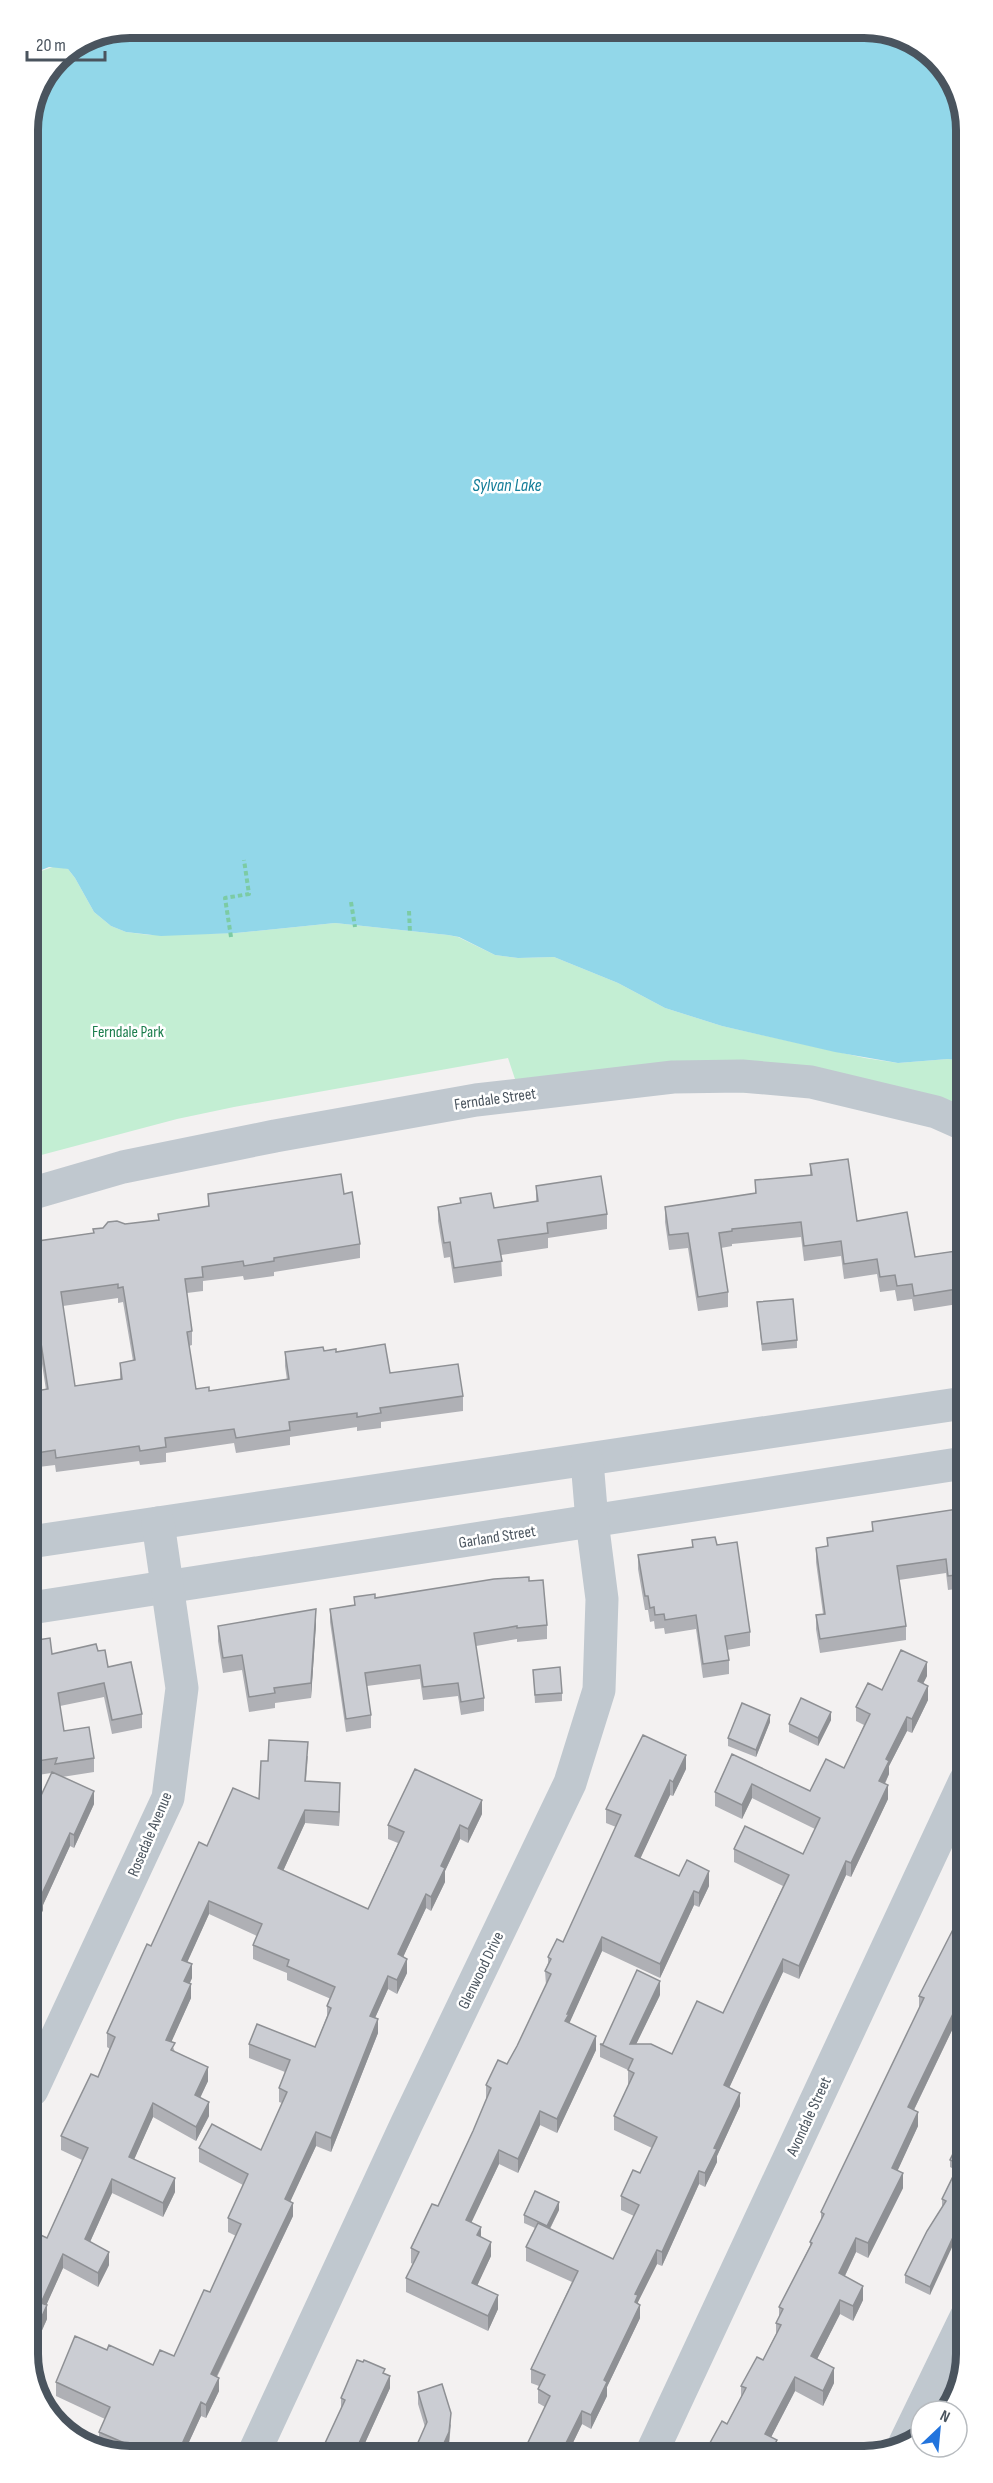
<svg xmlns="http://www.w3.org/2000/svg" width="993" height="2483" viewBox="0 0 993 2483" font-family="'Sofia Sans Condensed',sans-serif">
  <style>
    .green { fill: #c3eed3 }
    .water { fill: #92d7e9 }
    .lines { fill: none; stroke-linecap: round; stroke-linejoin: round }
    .path { stroke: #7ccba4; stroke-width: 4; stroke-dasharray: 4.5 3; stroke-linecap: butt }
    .minor { stroke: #c0c8cf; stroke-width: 33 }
    .wall { fill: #afb0b5; fill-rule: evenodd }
    .shaded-wall { fill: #8e9094 }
    .building { fill: #cbcdd3; stroke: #8e9094; stroke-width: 1.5; fill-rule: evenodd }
    .labels { text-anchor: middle; stroke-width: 5; stroke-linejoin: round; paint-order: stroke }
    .park-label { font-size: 16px; fill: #1c7e4d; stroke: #fff }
    .street-label { font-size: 16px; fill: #4a545e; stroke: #fff }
    .water-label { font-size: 18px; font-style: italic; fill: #137d98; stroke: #fff }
    .rim { fill: none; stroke: #4a545e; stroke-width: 8 }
  </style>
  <rect width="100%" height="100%" fill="#f3f1f1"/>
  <polygon class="green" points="56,866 68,869 75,878 94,912 111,926 126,932 150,935 236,933 335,923 448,935 458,937 495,955 518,958 554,957 618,983 665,1008 722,1026 865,1058 898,1063 948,1059 963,1061 963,1110 938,1101 516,1082 508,1058 234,1107 177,1119 30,1158 29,875"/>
  <polygon class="water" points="871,27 926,48 961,97 963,1061 948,1059 898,1063 835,1052 722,1026 665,1008 618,983 554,957 518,958 495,955 459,937 448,935 335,923 236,933 161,936 126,932 111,926 94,912 75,878 68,869 49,867 29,875 27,123 57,57 90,35"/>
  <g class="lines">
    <g class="path">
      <polyline points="351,902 355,927"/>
      <polyline points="409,911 410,933"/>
      <polyline points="231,937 225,898 249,894 244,860"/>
    </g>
    <g class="minor">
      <polyline points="30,1194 123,1167 275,1136 476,1100 673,1077 742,1076 811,1082 936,1112 963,1124"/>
      <polyline points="30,1542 964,1403"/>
      <polyline points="31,1608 964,1463"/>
      <polyline points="32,2090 168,1798 182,1688 158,1523"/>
      <polyline points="904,2445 966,2317"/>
      <polyline points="652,2452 965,1781"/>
      <polyline points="253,2455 406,2125 570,1783 599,1690 602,1599 592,1521 587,1461"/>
    </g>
  </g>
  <g class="wall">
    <polygon points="810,1164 857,1221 915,1257 962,1250 961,1240 961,1225 963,1224 964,1303 914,1311 912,1299 897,1301 895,1290 880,1292 877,1274 844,1279 841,1256 804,1261 801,1237 732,1244 732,1246 721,1248 728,1292 728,1307 698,1311 688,1248 669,1250 665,1222 665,1207 755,1193 755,1180 810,1175"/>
    <polygon points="536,1186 607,1214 607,1229 548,1238 548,1248 501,1255 502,1276 454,1283 450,1257 444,1258 438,1221 438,1207 460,1203 460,1198 494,1208 536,1202"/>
    <path d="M208,1194h136l16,50v14l-86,14v4l-30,4 -1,-4 -40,5v10l-16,2 5,38v14l-3,1 7,43 13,2 78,-11 -2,-14v-14l39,-1 12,1 54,21 73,23v15l-82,11v6l-24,3v-4l-67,10v8l-54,8 -2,-10 -68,10v9l-26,3 -1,-4 -83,11 -1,-7 -25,3v-76l16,-2 -11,-72 -5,1v-50l3,-1 -2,-11v-15l62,-9v-4l32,-5 33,-4v-6l50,-7zM118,1298v5l5,-1 10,59 -13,2v16l-45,7 -12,-80z"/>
    <polygon points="757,1302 797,1340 797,1348 762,1351"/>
    <polygon points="964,1508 964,1588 948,1590 946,1573 899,1580 906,1626 906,1640 820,1653 816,1629 816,1615 823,1614 816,1562 816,1548 827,1546 827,1538 872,1531 872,1522"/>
    <polygon points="692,1540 717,1545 750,1632 750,1646 727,1650 729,1660 729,1674 703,1678 696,1629 665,1634 664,1628 655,1629 654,1621 650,1622 648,1610 645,1610 638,1569 638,1555 692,1547"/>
    <polygon points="529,1581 547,1625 547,1639 517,1642 517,1639 476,1646 484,1698 484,1711 461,1715 458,1696 423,1700 420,1679 367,1686 371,1715 371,1728 346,1732 330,1622 330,1609 354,1605 354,1597 375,1598"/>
    <polygon points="316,1624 311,1698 275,1703 275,1708 249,1712 242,1670 223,1673 218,1641 218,1626"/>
    <polygon points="31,1641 52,1654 98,1651 142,1714 142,1728 112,1734 104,1697 60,1706 64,1731 94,1758 94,1772 62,1777 94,1804 74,1848 70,1846 43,1905 43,1910 31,1936 51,1773 38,1775 31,1732"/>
    <polygon points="533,1670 562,1693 562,1701 535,1703"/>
    <polygon points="927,1676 923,1683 928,1700 912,1733 907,1731 889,1766 889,1774 885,1784 888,1799 851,1877 846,1875 799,1979 783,1972 758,2025 729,2088 740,2106 717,2156 717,2162 705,2187 699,2184 662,2266 657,2264 638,2302 640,2318 607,2387 607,2396 591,2429 582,2424 568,2453 523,2453 545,2407 538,2403 538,2389 539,2386 531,2383 531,2369 572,2282 526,2261 526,2247 535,2228 524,2223 524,2215 559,2210 550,2229 613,2259 634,2216 621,2210 621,2196 640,2173 652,2148 614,2130 614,2116 629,2085 628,2084 628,2070 600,2057 600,2044 603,2044 660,1995 636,2044 672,2054 723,2013 783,1886 734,1862 734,1849 803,1854 815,1829 752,1798 742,1819 715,1806 715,1792 732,1754 810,1791 844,1768 864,1725 856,1721 856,1707 882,1690"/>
    <polygon points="831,1720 818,1746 789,1732 789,1724"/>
    <polygon points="770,1722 756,1757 728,1746 728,1738"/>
    <polygon points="308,1756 306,1781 340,1797 339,1826 305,1823 283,1871 368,1909 398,1843 388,1839 388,1825 482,1814 468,1843 460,1839 445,1871 445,1882 431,1911 426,1908 403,1957 407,1973 397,1994 388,1989 375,2018 378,2033 331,2152 316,2146 290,2201 293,2216 217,2377 219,2391 206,2418 201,2416 183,2455 122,2456 99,2446 99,2432 105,2419 56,2396 56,2382 107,2350 153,2365 174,2356 210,2292 236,2236 228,2232 228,2218 243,2185 199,2162 199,2148 261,2150 282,2103 279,2102 279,2088 285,2072 249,2058 249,2044 315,2047 327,2016 327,2006 331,1999 287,1980 287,1973 253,1959 253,1945 257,1936 209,1914 187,1962 192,1978 190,1983 191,1998 171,2042 175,2052 208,2081 200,2097 209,2116 196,2141 153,2117 134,2159 175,2192 163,2217 112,2193 90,2242 109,2265 98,2287 63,2268 46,2305 47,2319 35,2346 32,2345 32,2231 47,2238 82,2160 61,2150 61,2136 98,2077 110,2049 107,2047 107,2033 151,1946 207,1846 259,1799 268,1761"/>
    <polygon points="686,1769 673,1796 670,1795 640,1858 679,1876 709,1886 699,1907 694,1905 660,1978 602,1951 569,2023 596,2050 557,2133 540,2125 518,2173 499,2164 471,2222 481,2237 491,2256 477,2285 498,2309 488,2331 406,2292 406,2278 413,2264 411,2263 411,2248 438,2206 473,2131 486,2100 486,2085 507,2064 517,2046 546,1985 545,1971 548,1963 548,1957 563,1942 616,1827 606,1823 606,1809"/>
    <polygon points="965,1906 965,2003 914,2110 918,2126 897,2171 903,2188 868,2258 856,2252 845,2276 863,2300 853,2321 840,2314 817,2359 834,2383 823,2406 795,2391 771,2437 777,2451 727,2424 741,2397 741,2386 763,2360 776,2334 776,2323 779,2318 779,2307 810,2246 810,2242 821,2221 821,2212 919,2009 919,1996"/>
    <polygon points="965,2134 930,2295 905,2283 905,2275 942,2207 942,2199 956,2170 950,2167 950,2160"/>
    <polygon points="385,2374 390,2388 360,2454 320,2454 341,2410 341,2398"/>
    <polygon points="418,2392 451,2425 449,2444 445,2454 413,2454 425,2427 418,2404"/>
  </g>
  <g class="shaded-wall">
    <polygon points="316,1609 316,1624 311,1698 311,1683"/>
    <polygon points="927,1662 927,1676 918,1694 918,1681"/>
    <polygon points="928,1686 928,1700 912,1733 912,1719"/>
    <polygon points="831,1712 831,1720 818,1746 818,1738"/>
    <polygon points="770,1715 770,1722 756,1757 756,1750"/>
    <polygon points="907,1717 907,1731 889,1766 889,1774 879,1795 879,1781 886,1759"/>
    <polygon points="686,1755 686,1769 673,1796 673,1782"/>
    <polygon points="670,1780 670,1795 635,1870 635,1856"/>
    <polygon points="340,1783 340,1797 339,1826 339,1812"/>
    <polygon points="752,1784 752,1798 742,1819 742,1805"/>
    <polygon points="888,1785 888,1799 851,1877 851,1863"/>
    <polygon points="94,1791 94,1804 74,1848 74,1835"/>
    <polygon points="482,1800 482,1814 468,1843 468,1829"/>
    <polygon points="305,1810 305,1823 278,1882 278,1868"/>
    <polygon points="460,1825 460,1839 445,1871 445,1882 431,1911 431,1897 441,1866"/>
    <polygon points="70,1833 70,1846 43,1905 43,1910 31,1936 31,1923 41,1896"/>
    <polygon points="846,1861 846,1875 799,1979 799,1966"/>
    <polygon points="709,1871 709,1886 699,1907 699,1893"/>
    <polygon points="694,1891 694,1905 660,1978 660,1964"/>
    <polygon points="426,1894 426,1908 398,1968 398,1954"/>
    <polygon points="209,1901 209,1914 182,1974 182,1960"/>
    <polygon points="602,1937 602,1951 569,2024 565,2021 567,2014"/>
    <polygon points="407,1959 407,1973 397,1994 397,1980"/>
    <polygon points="783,1959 783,1972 724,2099 724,2085"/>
    <polygon points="192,1964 192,1978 184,1995 184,1981"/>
    <polygon points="388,1976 388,1989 370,2029 370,2016"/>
    <polygon points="660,1981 660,1995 630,2057 630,2044"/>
    <polygon points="191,1984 191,1998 166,2054 166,2040"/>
    <polygon points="965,1989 965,2003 908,2122 908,2107"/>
    <polygon points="378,2019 378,2033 331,2152 331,2138"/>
    <polygon points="596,2036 596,2050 557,2133 557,2119"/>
    <polygon points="208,2067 208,2081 195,2109 195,2095"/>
    <polygon points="740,2093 740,2106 717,2156 717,2162 705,2187 705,2173 714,2148"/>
    <polygon points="209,2102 209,2116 196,2141 196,2127"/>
    <polygon points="153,2103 153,2117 129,2171 129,2157"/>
    <polygon points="540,2111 540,2125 518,2173 518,2159"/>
    <polygon points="918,2112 918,2126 892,2183 892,2168"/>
    <polygon points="316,2132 316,2146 285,2213 285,2199"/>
    <polygon points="499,2150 499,2164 466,2234 466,2220"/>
    <polygon points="699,2171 699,2184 662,2266 662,2252"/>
    <polygon points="903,2173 903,2188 868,2258 868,2243"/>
    <polygon points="175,2178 175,2192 163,2217 163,2203"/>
    <polygon points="112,2179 112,2193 85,2253 85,2239"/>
    <polygon points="559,2202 559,2210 547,2234 547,2226"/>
    <polygon points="293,2203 293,2216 211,2388 211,2374"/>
    <polygon points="966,2209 966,2217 930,2295 930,2287"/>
    <polygon points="481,2227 481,2241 477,2235"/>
    <polygon points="856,2238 856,2252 839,2288 839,2273"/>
    <polygon points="491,2242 491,2256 472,2297 472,2283"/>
    <polygon points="657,2250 657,2264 638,2302 638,2308 640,2305 640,2318 607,2387 607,2396 591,2429 591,2415 635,2294"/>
    <polygon points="109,2252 109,2265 98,2287 98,2273"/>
    <polygon points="63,2254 63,2268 41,2317 41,2303"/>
    <polygon points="863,2286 863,2300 853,2321 853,2306"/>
    <polygon points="498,2295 498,2309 488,2331 488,2316"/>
    <polygon points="840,2300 840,2314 811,2371 811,2356"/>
    <polygon points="47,2305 47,2319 35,2346 35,2332"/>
    <polygon points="834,2368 834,2383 823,2406 823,2391"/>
    <polygon points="390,2376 390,2388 360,2454 354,2454"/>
    <polygon points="795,2377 795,2391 765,2449 765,2434"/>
    <polygon points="219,2378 219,2391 206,2418 206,2405"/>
    <polygon points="201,2402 201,2416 183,2455 177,2455"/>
    <polygon points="582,2411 582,2424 568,2453 561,2453"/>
    <polygon points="451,2413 449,2444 445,2454 439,2454"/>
    <polygon points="777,2440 777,2451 771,2451"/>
  </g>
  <g class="building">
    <polygon points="848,1159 857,1221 907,1212 915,1257 963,1250 963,1288 914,1296 912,1284 897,1286 895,1275 880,1277 877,1259 844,1264 841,1241 804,1246 801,1222 732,1229 732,1231 719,1233 728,1292 698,1297 688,1233 669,1235 665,1207 756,1193 755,1180 812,1175 810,1164"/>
    <path d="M341,1174l3,20 8,-2 8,52 -86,14v3l-30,5 -1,-5 -41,6 1,10 -18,2 7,52 -5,1 9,57 13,-2v4l80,-12 -4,-27 38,-5 1,4 12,-2v3l49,-8 5,29 68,-9 5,32 -83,12 1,5 -24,4v-4l-68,9 1,8 -54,8 -2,-9 -69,9 1,9 -26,4 -1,-5 -83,12 -1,-8 -25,4v-62l18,-3 -13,-85 -5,1v-36l5,-1 -4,-26 63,-9 -1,-4 10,-1 5,-6 9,-1 8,3 34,-4 -1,-6 51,-8 -1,-12zM118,1284v4l5,-1 12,73 -15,3 2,16 -47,7 -14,-94z"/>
    <polygon points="601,1176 607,1214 547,1223 548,1233 498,1240 502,1261 454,1268 450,1242 444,1243 438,1207 461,1203 460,1198 491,1193 494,1208 538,1201 536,1186"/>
    <polygon points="963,1224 963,1243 961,1225"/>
    <polygon points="793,1299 797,1340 762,1344 757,1302"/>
    <polygon points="964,1508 964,1574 948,1576 946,1559 897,1566 906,1626 820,1639 816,1615 825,1614 816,1548 828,1546 827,1538 873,1531 872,1522"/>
    <polygon points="715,1537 717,1545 737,1542 750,1632 725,1636 729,1660 703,1664 696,1615 665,1620 664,1614 655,1615 654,1607 650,1608 648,1596 645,1596 638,1555 693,1547 692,1540"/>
    <polygon points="529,1577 529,1581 543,1580 547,1625 517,1628 517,1626 474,1633 484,1698 461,1702 458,1683 423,1687 420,1665 365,1673 371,1715 346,1719 330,1609 355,1605 354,1597 375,1594 375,1598 494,1579"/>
    <polygon points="316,1609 311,1683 274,1688 275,1693 249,1697 242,1655 223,1658 218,1626"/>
    <polygon points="50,1638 52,1654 96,1644 98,1651 105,1650 108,1667 131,1662 142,1714 112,1720 104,1683 58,1693 64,1731 89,1727 94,1758 55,1764 57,1758 38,1761 31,1717 31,1641"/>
    <polygon points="901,1650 927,1662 918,1681 928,1686 912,1719 907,1717 886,1759 889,1761 879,1781 888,1785 851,1863 846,1861 799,1966 783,1959 758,2011 724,2085 740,2093 714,2148 717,2149 705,2173 699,2171 662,2252 657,2250 635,2294 638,2295 635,2302 640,2305 604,2380 607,2382 591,2415 582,2411 561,2453 523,2453 550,2396 538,2389 545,2375 531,2369 578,2271 526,2247 538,2223 613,2259 639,2205 621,2196 633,2170 640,2173 657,2137 614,2116 634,2073 628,2070 633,2059 600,2044 603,2044 637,1970 660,1981 630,2044 651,2044 672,2054 697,2001 723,2013 789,1875 734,1849 745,1826 803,1854 820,1818 752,1784 742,1805 715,1792 732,1754 810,1791 826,1759 844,1768 870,1714 856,1707 868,1683 882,1690"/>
    <polygon points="560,1667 562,1693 535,1695 533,1670"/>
    <polygon points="801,1698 831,1712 818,1738 789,1724"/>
    <polygon points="742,1703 770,1715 756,1750 728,1738"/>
    <polygon points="643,1735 686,1755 673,1782 670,1780 635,1856 679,1876 687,1860 709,1871 699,1893 694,1891 660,1964 602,1937 567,2014 569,2014 565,2021 596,2036 557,2119 540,2111 518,2159 499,2150 466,2220 481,2227 477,2235 491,2242 472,2283 498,2295 488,2316 406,2278 419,2252 411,2248 432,2204 438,2206 473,2131 491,2088 486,2085 498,2060 507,2064 517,2046 551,1974 545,1971 551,1959 548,1957 557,1939 563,1942 621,1815 606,1809"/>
    <polygon points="269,1740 308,1742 305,1781 340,1783 339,1812 305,1810 278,1868 368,1909 404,1832 388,1825 415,1769 482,1800 468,1829 460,1825 441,1866 445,1868 431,1897 426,1894 398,1954 407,1959 397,1980 388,1976 370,2016 378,2019 331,2138 316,2132 285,2199 293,2203 211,2374 219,2378 206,2405 201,2402 177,2455 124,2456 129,2445 99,2432 110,2407 56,2382 75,2336 107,2350 109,2345 153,2365 160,2350 174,2356 204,2290 210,2292 241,2224 228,2218 248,2174 199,2148 212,2124 261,2150 287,2092 279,2088 290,2060 249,2044 257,2024 315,2047 331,2008 327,2006 335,1987 287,1966 289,1960 253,1945 262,1924 209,1901 182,1960 192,1964 184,1981 191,1984 166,2040 175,2043 171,2050 208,2067 195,2095 209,2102 196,2127 153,2103 129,2157 175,2178 163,2203 112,2179 85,2239 109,2252 98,2273 63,2254 41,2303 47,2305 35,2332 32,2331 32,2231 47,2238 88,2148 61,2136 91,2074 98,2077 115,2037 107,2033 147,1944 151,1946 199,1842 207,1846 233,1788 259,1799 261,1761 268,1761"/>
    <polygon points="52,1772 94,1791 74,1835 70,1833 41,1896 43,1897 31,1923 31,1817"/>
    <polygon points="965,1906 965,1989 908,2107 918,2112 892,2168 903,2173 868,2243 856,2238 839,2273 863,2286 853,2306 840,2300 811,2356 834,2368 823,2391 795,2377 765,2434 777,2440 771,2451 705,2452 722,2421 727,2424 746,2388 741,2386 757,2357 763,2360 781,2325 776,2323 783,2309 779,2307 812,2243 810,2242 824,2214 821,2212 924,1998 919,1996"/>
    <polygon points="963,2133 965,2134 966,2196 963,2201 966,2203 966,2209 930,2287 905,2275 927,2231 946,2201 942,2199 959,2164 950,2160"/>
    <polygon points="535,2191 559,2202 547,2226 524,2215"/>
    <polygon points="357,2360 363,2362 364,2360 385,2369 383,2373 390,2376 354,2454 320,2454 345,2400 341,2398"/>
    <polygon points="442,2384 451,2413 449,2432 439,2454 413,2454 427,2422 418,2392"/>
  </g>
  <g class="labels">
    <g class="park-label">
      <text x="128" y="1037">Ferndale Park</text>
    </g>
    <g class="street-label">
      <text transform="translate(495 1098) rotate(-8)" y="6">Ferndale Street</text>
      <text transform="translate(497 1536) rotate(-9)" y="6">Garland Street</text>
      <text transform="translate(149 1834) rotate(-67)" y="6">Rosedale Avenue</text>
      <text transform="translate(480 1970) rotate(-64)" y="6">Glenwood Drive</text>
      <text transform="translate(808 2116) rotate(-65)" y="6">Avondale Street</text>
    </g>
    <g class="water-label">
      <text x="507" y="491">Sylvan Lake</text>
    </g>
  </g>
  <path d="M0 0H993V2483H0ZM130 38H864A92 92 0 0 1 956 130V2354A92 92 0 0 1 864 2446H130A92 92 0 0 1 38 2354V130A92 92 0 0 1 130 38Z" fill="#fff" fill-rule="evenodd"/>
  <path class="rim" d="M130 38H864A92 92 0 0 1 956 130V2354A92 92 0 0 1 864 2446H130A92 92 0 0 1 38 2354V130A92 92 0 0 1 130 38Z"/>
  <g transform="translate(939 2429) rotate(26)"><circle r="28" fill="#ffffff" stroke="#b7bbbf" stroke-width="1.5"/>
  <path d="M0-4.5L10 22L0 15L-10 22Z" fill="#2274dd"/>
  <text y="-9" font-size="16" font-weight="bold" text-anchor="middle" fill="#4a545e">N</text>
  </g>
  <path d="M27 51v9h78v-9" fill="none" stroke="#4a545e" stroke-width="3"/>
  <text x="36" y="51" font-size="18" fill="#4a545e" stroke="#ffffff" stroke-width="4.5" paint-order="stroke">20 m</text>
</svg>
